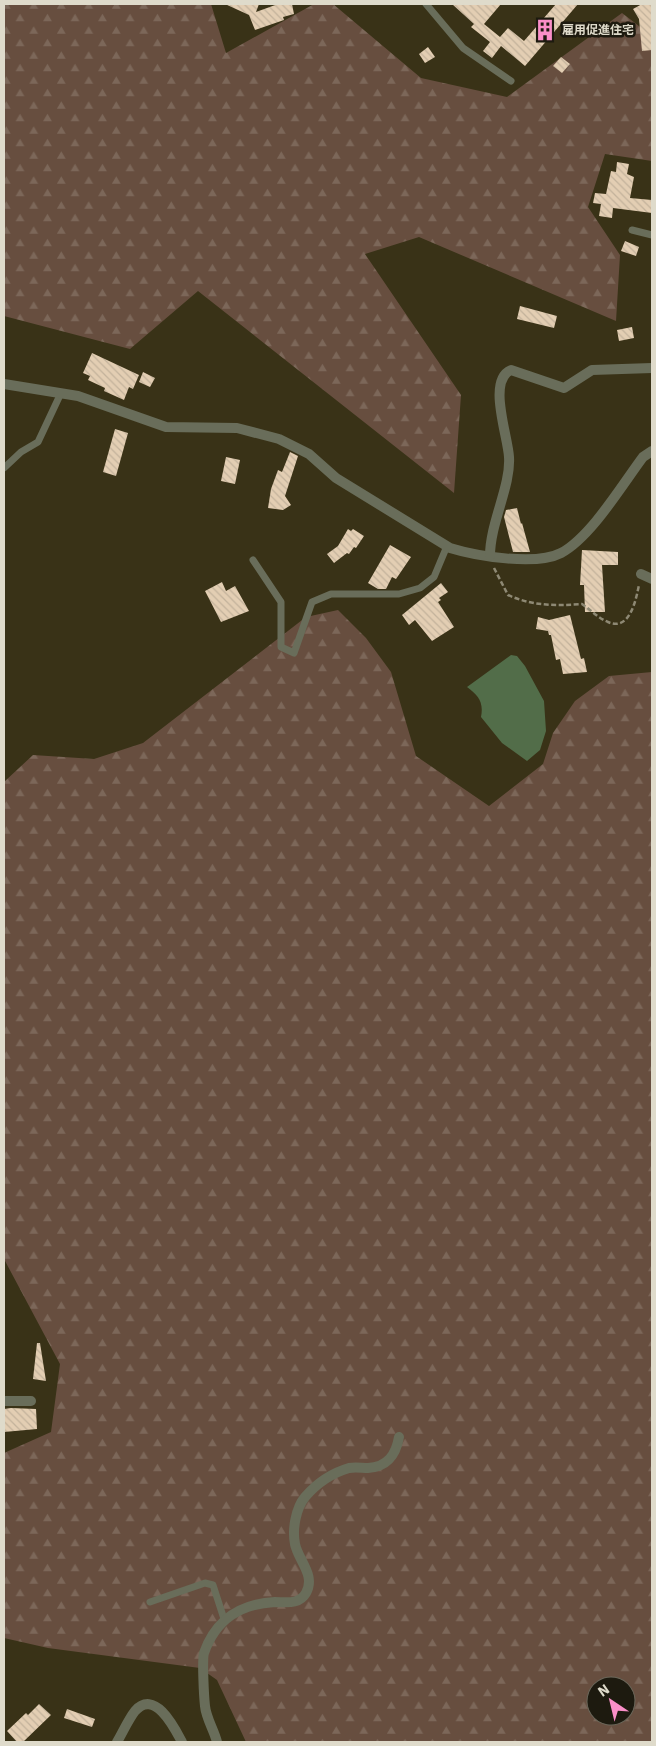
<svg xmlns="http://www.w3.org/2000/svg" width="656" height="1746" viewBox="0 0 656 1746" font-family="'IBM Plex Sans','Noto Sans JP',sans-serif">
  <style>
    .forest { fill: url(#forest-firs); fill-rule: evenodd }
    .water { fill: #526d49 }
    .building { fill: url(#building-back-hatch) }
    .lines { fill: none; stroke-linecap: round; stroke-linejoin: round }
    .path { stroke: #8e8974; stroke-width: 2.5; stroke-dasharray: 5 2.5; stroke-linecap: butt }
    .service { stroke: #696d5a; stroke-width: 7 }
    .minor { stroke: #696d5a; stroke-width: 10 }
    .labels { text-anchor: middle; stroke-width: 5; stroke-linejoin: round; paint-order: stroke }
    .poi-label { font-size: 12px; font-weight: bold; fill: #dfdbcb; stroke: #1d1a0f; text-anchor: start }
  </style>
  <defs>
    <pattern id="forest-firs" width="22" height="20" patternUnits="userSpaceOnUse" patternTransform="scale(1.25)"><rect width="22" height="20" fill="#674e3f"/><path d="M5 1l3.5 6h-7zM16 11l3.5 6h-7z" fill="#7c6759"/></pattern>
    <pattern id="building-back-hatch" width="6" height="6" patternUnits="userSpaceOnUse" patternTransform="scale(1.25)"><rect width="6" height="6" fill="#e3ceb3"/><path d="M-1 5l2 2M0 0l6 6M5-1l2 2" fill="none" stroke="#c3b29b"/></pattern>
  </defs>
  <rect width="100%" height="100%" fill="#393217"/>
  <g class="forest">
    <polygon points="4,4 211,4 226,53 314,4 333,4 421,78 507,97 622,13 652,36 652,161 605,154 588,207 620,255 616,321 419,237 365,254 461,395 454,493 198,291 130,349 4,316"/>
    <path d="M338,610l28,28 25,34 25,84 73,50 54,-42 10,-31 22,-32 34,-25 43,-4v1070h-406l-29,-62 -17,-12 -152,-20 -44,-10v-185l47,-21 9,-68 -56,-105v-477l29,-27 61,4 49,-16 163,-126zM596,1686h30v30h-30z"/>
  </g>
  <path class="water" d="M511,655l6,1 8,10 19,35 2,30 -6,19 -13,11 -25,-18 -21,-26c3,-15 -3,-22 -14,-30z"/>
  <g class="building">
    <polygon points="225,4 259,4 256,12 278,4 292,4 294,14 283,17 284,20 255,30 249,15"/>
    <polygon points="452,4 501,4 484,24 500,37 508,28 524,41 556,4 578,4 525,66 501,46 492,58 483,51 490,42 471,27 474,24"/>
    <polygon points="642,4 652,4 652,50 642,51 639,19 633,9"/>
    <polygon points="428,47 435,57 425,63 419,54"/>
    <polygon points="561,57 570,64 562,73 553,66"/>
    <polygon points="617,162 629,164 627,174 634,177 630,198 652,200 652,213 613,208 612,218 599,216 601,204 593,203 595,193 606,194 611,171 616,172"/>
    <polygon points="625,241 639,247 636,256 621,251"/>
    <polygon points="520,306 557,316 554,328 517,319"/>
    <polygon points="632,327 634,338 619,341 617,330"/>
    <polygon points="92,353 139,375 133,389 129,387 124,400 104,391 105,388 88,380 90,376 83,373"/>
    <polygon points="143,372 155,378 150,387 139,382"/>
    <polygon points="115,429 128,433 116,476 103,472"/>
    <polygon points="290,452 298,456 285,496 291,505 283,510 268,508 271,489 278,470 282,472"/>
    <polygon points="226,457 240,460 235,484 221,481"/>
    <polygon points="517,508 521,524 522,523 530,552 513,552 504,517 506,510"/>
    <polygon points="348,529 351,531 353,529 364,536 356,548 354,547 349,554 347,553 334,563 327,554 338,546"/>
    <polygon points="390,545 411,557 396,579 392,577 386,589 378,589 368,583"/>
    <polygon points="582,550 618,552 618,565 602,565 605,612 585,612 584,585 580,585"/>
    <polygon points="222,582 226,591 235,586 249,611 221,622 205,591"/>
    <polygon points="441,583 448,592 439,598 441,600 438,602 454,627 432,641 415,620 409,625 402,615"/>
    <polygon points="570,615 581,659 584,658 587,672 563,674 560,659 556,660 551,635 549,635 548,631 536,629 538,617 549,620"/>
    <polygon points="37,1343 40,1343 46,1381 33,1379"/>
    <polygon points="11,1408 36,1409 37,1429 4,1432 4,1409"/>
    <polygon points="39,1704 51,1715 23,1742 17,1742 7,1731 26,1713 28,1715"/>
    <polygon points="67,1709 95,1719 92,1727 64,1718"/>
  </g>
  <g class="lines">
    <path class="path" d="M494,568l14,27c24,11 48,11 74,9 9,6 16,14 26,18 22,10 28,-23 31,-37"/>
    <g class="service">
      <polyline points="426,4 463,48 511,81"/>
      <polyline points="632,230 652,235"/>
      <polyline points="4,468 21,452 38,442 61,393"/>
      <polyline points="253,560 281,602 281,647 294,653 312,602 331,594 399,594 420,588 434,577 447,546"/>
      <polyline points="150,1602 205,1583 213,1585 224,1619"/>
    </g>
    <g class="minor">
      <path d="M4,384l74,12 88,31 71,1 42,11 30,15 27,24 114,70c26,8 86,18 111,5 30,-16 61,-68 82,-96l9,-6"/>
      <path d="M490,556c0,-33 21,-70 19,-99 -1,-21 -22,-77 2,-87l53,18 28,-18 60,-2"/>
      <polyline points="641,574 652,579"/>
      <polyline points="4,1401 31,1401"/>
      <path d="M117,1742c6,-10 11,-22 18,-31 20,-23 40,18 47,31"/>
      <path d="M217,1742c-3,-12 -11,-24 -12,-36 -1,-9 -3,-46 -1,-53 12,-34 36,-49 71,-51 11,0 24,3 31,-9 10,-18 -8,-33 -11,-49 -3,-15 1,-36 10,-47 12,-14 27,-24 44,-29 6,-1 13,0 19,0 20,-1 28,-14 31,-31"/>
    </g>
  </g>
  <defs>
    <g id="building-bare" transform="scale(1.725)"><path d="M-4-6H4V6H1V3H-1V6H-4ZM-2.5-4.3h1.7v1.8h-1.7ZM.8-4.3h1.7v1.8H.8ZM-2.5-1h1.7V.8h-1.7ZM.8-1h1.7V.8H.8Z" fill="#fa8fc8" stroke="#1d1a0f" stroke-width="2.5" paint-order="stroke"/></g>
  </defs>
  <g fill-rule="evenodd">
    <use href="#building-bare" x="545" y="30"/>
  </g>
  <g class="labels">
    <g class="poi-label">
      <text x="562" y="34">雇用促進住宅</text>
    </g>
  </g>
  <rect width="656" height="1746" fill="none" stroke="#dfdbcb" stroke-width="10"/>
  <g transform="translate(611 1701) rotate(325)"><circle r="24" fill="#1d1a0f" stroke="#6b675a"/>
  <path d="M0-4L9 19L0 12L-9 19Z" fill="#fa8fc8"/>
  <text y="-8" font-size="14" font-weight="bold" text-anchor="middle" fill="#dfdbcb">N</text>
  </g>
</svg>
